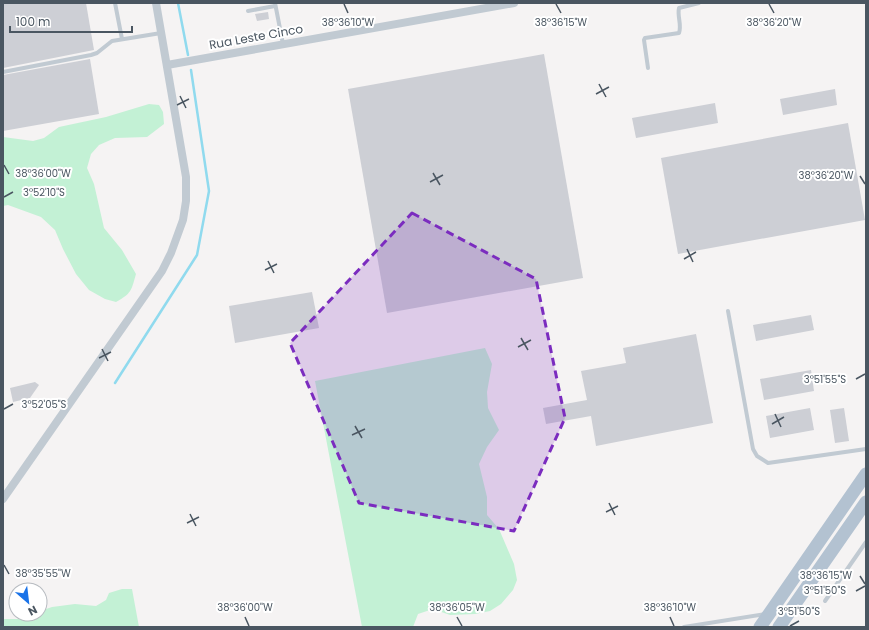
<svg xmlns="http://www.w3.org/2000/svg" width="869" height="630" viewBox="0 0 869 630" font-family="Poppins,sans-serif">
  <style>
    .green { fill: #c3f1d5 }
    .lines { fill: none; stroke-linecap: round; stroke-linejoin: round }
    .stream { stroke: #90daee; stroke-width: 2.5 }
    .building { fill: #cdcfd5 }
    .lane { stroke: #c1cad2; stroke-width: 4 }
    .street { stroke: #c1cad2; stroke-width: 8 }
    .primary { stroke: #b3c2d1; stroke-width: 13 }
    .marked { fill: #7b2cbf; fill-opacity: 0.2; stroke: #7b2cbf; stroke-width: 3; stroke-dasharray: 8 5; stroke-linejoin: round }
    .ticks { fill: none; stroke: #4a5661; stroke-width: 1.5 }
    .labels { text-anchor: middle; stroke-width: 4; stroke-linejoin: round; paint-order: stroke }
    .street-label { font-size: 12px; fill: #4a5661; stroke: #fff }
    .ticks-label { font-size: 10px; text-anchor: middle; fill: #4a5661; stroke: #fff; stroke-width: 4; stroke-linejoin: round; paint-order: stroke }
  </style>
  <rect width="100%" height="100%" fill="#f5f3f3"/>
  <g class="green">
    <path d="M149,104l10,1 4,7 1,12 -17,13 -32,1 -16,7 -8,9 -4,14 7,16 10,44 18,22 14,24c-5,17 -4,19 -20,28l-11,-3 -16,-9 -13,-16 -13,-25 -8,-19 -14,-13 -33,-12 -5,1v-69l30,4 11,-3 15,-11 47,-10z"/>
    <polygon points="485,348 492,364 487,392 488,408 499,430 487,447 479,464 487,497 487,515 499,529 514,564 517,580 513,590 501,604 490,611 475,614 450,615 433,609 418,614 413,627 362,627 315,381"/>
    <polygon points="122,589 132,589 139,627 3,627 3,619 26,619 33,614 40,614 40,611 52,607 75,604 96,606 106,600 109,593"/>
  </g>
  <g class="lines">
    <g class="stream">
      <polyline points="178,3 188,55"/>
      <polyline points="115,383 197,255 209,191 191,70"/>
    </g>
  </g>
  <g class="building">
    <polygon points="3,3 86,3 94,50 3,68"/>
    <polygon points="268,12 269,19 257,21 255,14"/>
    <polygon points="544,54 583,278 387,313 348,89"/>
    <polygon points="90,59 99,114 3,131 3,75"/>
    <polygon points="835,89 837,105 783,115 780,99"/>
    <polygon points="715,103 718,123 636,138 632,118"/>
    <polygon points="848,123 865,220 678,254 661,158"/>
    <polygon points="312,292 319,328 235,343 229,306"/>
    <polygon points="811,315 814,330 756,341 753,325"/>
    <polygon points="696,334 713,423 596,446 591,416 546,424 543,408 587,400 581,371 626,363 623,348"/>
    <polygon points="811,370 814,391 764,400 760,379"/>
    <polygon points="35,382 39,385 30,398 13,402 10,388"/>
    <polygon points="810,408 814,430 770,438 766,416"/>
    <polygon points="844,408 849,441 835,443 830,410"/>
  </g>
  <g class="lines">
    <g class="lane">
      <polyline points="115,3 122,39"/>
      <polyline points="275,3 283,44"/>
      <polyline points="248,11 275,6"/>
      <path d="M648,68l-4,-28 1,-2 34,-5c3,-8 -2,-17 0,-25l20,-5"/>
      <polyline points="3,72 91,55 97,53 112,41 161,33"/>
      <polyline points="728,311 753,449 757,456 768,463 866,449"/>
      <polyline points="825,601 866,542"/>
      <polyline points="684,627 765,614"/>
    </g>
    <g class="street">
      <polyline points="167,65 514,3"/>
      <polyline points="3,499 162,271 171,253 183,220 186,201 186,177 156,3"/>
    </g>
    <g class="primary">
      <polyline points="760,627 866,474"/>
      <polyline points="779,627 866,502"/>
    </g>
  </g>
  <path class="marked" d="M412,213l124,66 29,139 -51,113 -155,-28 -69,-160z"/>
  <path class="ticks" d="M344,4l4,9M556,4l5,9M769,4l5,9M599,84l7,13M596,94l13,-7M180,96l6,12M177,105l12,-6M4,165l5,9M433,173l7,12M860,176l5,8M430,182l13,-7M4,197l9,-5M687,249l6,13M684,259l12,-7M268,261l6,12M265,270l12,-6M521,338l7,12M518,347l13,-7M102,349l6,12M99,358l12,-6M856,379l9,-5M4,409l9,-5M775,414l6,13M772,424l12,-7M355,426l7,12M352,435l13,-6M609,503l6,12M606,512l12,-6M190,514l6,12M187,523l12,-6M4,565l5,9M860,576l5,8M856,591l9,-5M245,617l4,9M457,617l5,9M670,617l4,9M790,626l9,-5"/>
  <g class="labels">
    <g class="street-label">
      <text transform="translate(256 37) rotate(-10)" y="4">Rua Leste Cinco</text>
    </g>
  </g>
  <g class="ticks-label">
    <text x="348" y="26">38°36'10"W</text>
    <text x="561" y="26">38°36'15"W</text>
    <text x="774" y="26">38°36'20"W</text>
    <text x="43" y="177">38°36'00"W</text>
    <text x="826" y="179">38°36'20"W</text>
    <text x="44" y="196">3°52'10"S</text>
    <text x="825" y="383">3°51'55"S</text>
    <text x="44" y="408">3°52'05"S</text>
    <text x="43" y="577">38°35'55"W</text>
    <text x="826" y="579">38°36'15"W</text>
    <text x="825" y="594">3°51'50"S</text>
    <text x="245" y="611">38°36'00"W</text>
    <text x="457" y="611">38°36'05"W</text>
    <text x="670" y="611">38°36'10"W</text>
    <text x="799" y="615">3°51'50"S</text>
  </g>
  <rect width="869" height="630" fill="none" stroke="#4a5661" stroke-width="8"/>
  <g transform="translate(28 602) rotate(152)"><circle r="19" fill="#ffffff" stroke="#b7bbc0"/>
  <path d="M0-3L7 15L0 10L-7 15Z" fill="#1a73e8"/>
  <text y="-6" font-size="11" font-weight="bold" text-anchor="middle" fill="#4a5661">N</text>
  </g>
  <path d="M10 26v6h122v-6" fill="none" stroke="#4a5661" stroke-width="2"/>
  <text x="16" y="26" font-size="12" fill="#4a5661" stroke="#ffffff" stroke-width="3" paint-order="stroke">100 m</text>
</svg>
